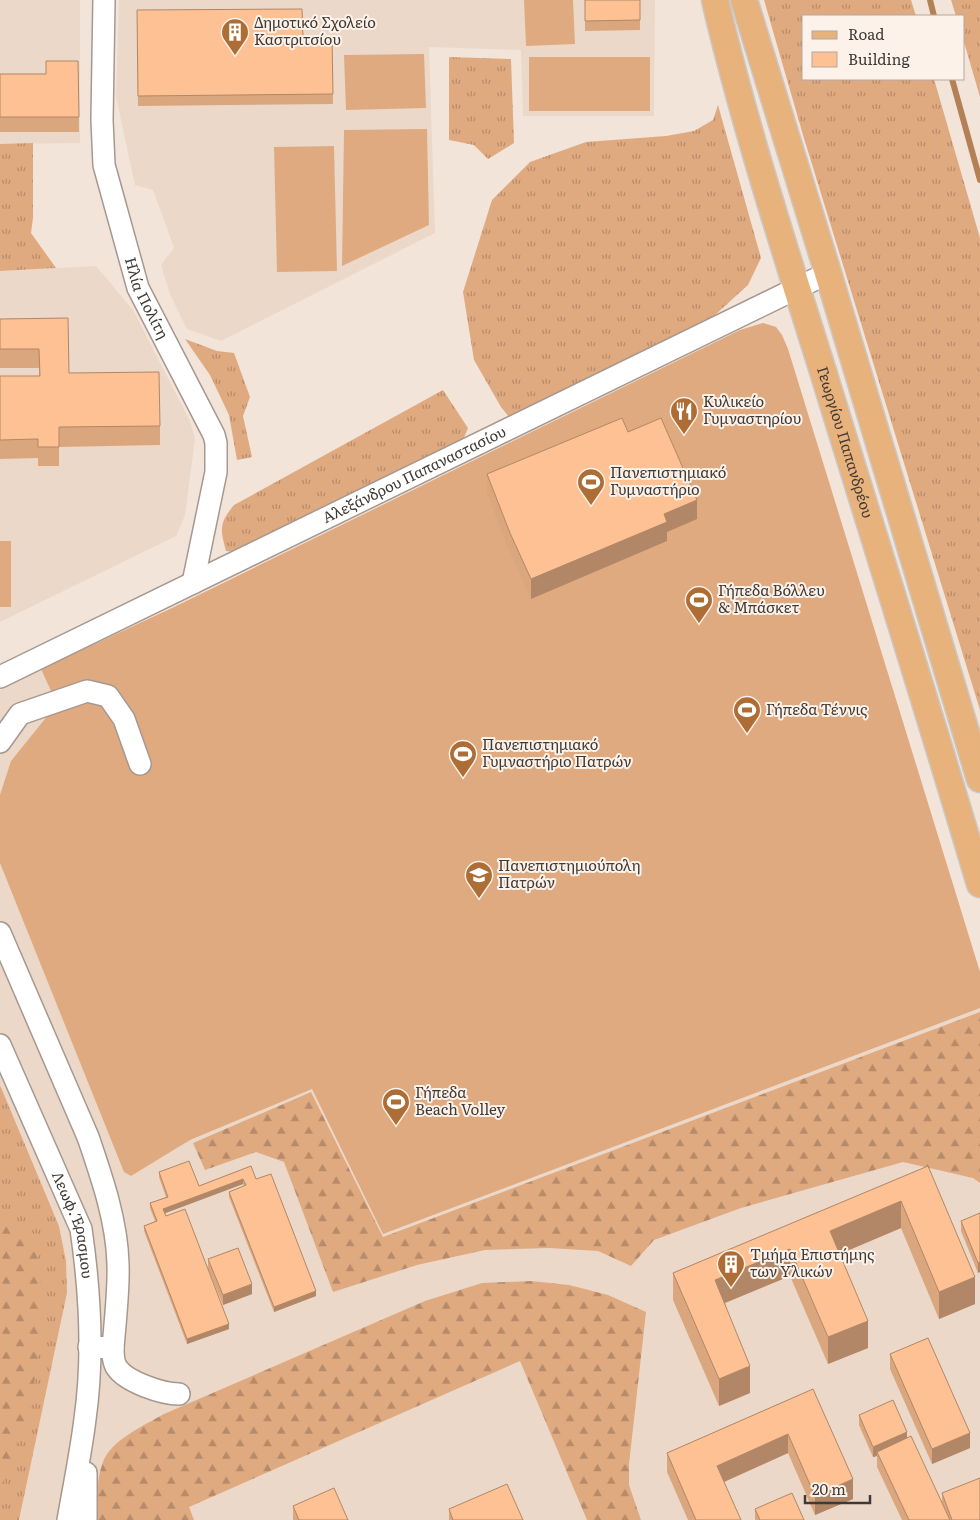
<svg xmlns="http://www.w3.org/2000/svg" width="980" height="1520" viewBox="0 0 980 1520" font-family="Literata,serif">
  <style>
    .built { fill: #ecd8c8 }
    .grass { fill: url(#grass-tufts) }
    .forest { fill: url(#forest-firs) }
    .garden { fill: #e0aa80 }
    .lines { fill: none; stroke-linecap: round; stroke-linejoin: round }
    .stream { stroke: #b48055; stroke-width: 6 }
    .minor-casing { stroke: #a6988f; stroke-width: 24 }
    .major-casing { stroke: #cac8c7; stroke-width: 29 }
    .minor { stroke: #fff; stroke-width: 21 }
    .major { stroke: #e8b27c; stroke-width: 26 }
    .wall { fill: #daa67e }
    .shaded-wall { fill: #b18767 }
    .building { fill: #fdc193; stroke: #b18767 }
    .labels { text-anchor: middle; stroke-width: 4; stroke-linejoin: round; paint-order: stroke }
    .poi-label { font-size: 15px; fill: #403a36; stroke: #fdf2e9; text-anchor: start }
    .street-label { font-size: 15px; fill: #403a36; stroke: #fdf2e9 }
  </style>
  <defs>
    <pattern id="grass-tufts" width="24" height="20" patternUnits="userSpaceOnUse" patternTransform="scale(1.25)"><rect width="24" height="20" fill="#e0aa80"/><path d="M3 7l-1-3M5 7V3M7 7l1-3M15 17l-1-3M17 17v-4M19 17l1-3" fill="none" stroke="#b78b6a"/></pattern>
    <pattern id="forest-firs" width="22" height="20" patternUnits="userSpaceOnUse" patternTransform="scale(1.25)"><rect width="22" height="20" fill="#e0aa80"/><path d="M5 1l3.5 6h-7zM16 11l3.5 6h-7z" fill="#b78b6a"/></pattern>
  </defs>
  <rect width="100%" height="100%" fill="#f2e4d9"/>
  <g class="built">
    <polygon points="0,0 80,0 80,143 0,144"/>
    <polygon points="119,0 655,0 654,116 523,116 521,50 429,47 435,233 221,341 187,329 170,294 161,265 174,248 153,190 135,185 116,97"/>
    <polygon points="96,266 133,310 190,421 195,439 185,515 176,536 0,622 0,271"/>
    <polygon points="763,323 776,327 782,335 788,349 980,972 980,1520 19,1520 67,1293 66,1261 59,1226 0,1085 0,690 172,608 740,330"/>
  </g>
  <g class="grass">
    <polygon points="764,0 911,0 916,16 804,16 804,79 934,79 980,238 980,710 803,135"/>
    <polygon points="951,0 980,0 980,97 964,42 964,16 956,16"/>
    <polygon points="449,57 511,59 514,143 488,159 474,145 449,140"/>
    <polygon points="718,105 761,258 748,285 715,315 509,417 501,407 474,360 463,292 492,200 530,162 586,142 666,136 694,131 713,120"/>
    <polygon points="33,143 33,218 31,233 56,268 0,271 0,144"/>
    <polygon points="185,339 217,351 234,353 250,397 243,416 252,457 237,460 229,415 210,375"/>
    <path d="M443,390l25,38 -5,12 -227,112 -10,-1c-6,-22 -7,-28 8,-46z"/>
    <polygon points="0,1085 59,1226 66,1261 67,1293 19,1520 0,1520"/>
  </g>
  <g class="forest">
    <polygon points="980,1012 980,1183 973,1178 903,1162 741,1208 654,1240 631,1266 598,1251 549,1248 485,1250 417,1265 333,1292 284,1162 256,1152 205,1170 193,1143 311,1092 383,1237"/>
    <polygon points="0,1214 36,1242 44,1313 31,1406 0,1490"/>
    <path d="M531,1281l38,4 39,10 38,17 -17,152v21l12,35h-54l-67,-159 -331,146 5,13h-98c1,-19 0,-40 7,-58 8,-22 42,-37 61,-48l261,-113 57,-18z"/>
  </g>
  <g class="garden">
    <polygon points="524,0 573,0 575,44 526,46"/>
    <polygon points="424,54 426,108 346,110 344,55"/>
    <rect x="529" y="57" width="121" height="54"/>
    <polygon points="427,129 429,225 342,266 344,130"/>
    <polygon points="334,146 337,271 277,272 274,147"/>
    <polygon points="763,323 776,327 782,335 788,349 980,972 980,1008 383,1234 312,1089 190,1140 131,1176 124,1172 0,863 0,795 11,761 57,704 41,669 172,608 740,330"/>
    <rect x="0" y="541" width="11" height="66"/>
  </g>
  <g class="lines">
    <g class="stream">
      <polyline points="930,0 934,16"/>
      <polyline points="952,79 980,180"/>
    </g>
    <g class="minor-casing">
      <g id="minor">
        <path id="s1" d="M104,0l-2,120 2,45 34,123 76,147 2,8v29l-23,111"/>
        <path id="s2" d="M0,677l828,-404"/>
        <polyline points="0,742 20,714 87,691 108,696 124,719 140,764"/>
        <path d="M0,933l88,204c14,41 29,84 30,127 1,26 -3,58 -5,84l-24,-1"/>
        <path id="s3" d="M0,1045l81,184c9,62 13,127 4,190 -4,33 -11,67 -17,101"/>
        <path d="M113,1348c0,7 0,14 4,20 10,14 45,26 62,26"/>
        <polyline points="86,1473 86,1520"/>
      </g>
    </g>
    <g class="major-casing">
      <g id="major">
        <path id="s4" d="M715,0c30,128 71,253 110,378 52,169 105,337 155,506"/>
        <polyline points="744,0 828,273 980,779"/>
      </g>
    </g>
    <use href="#minor" class="minor"/>
    <use href="#major" class="major"/>
  </g>
  <g class="wall">
    <polygon points="585,0 640,0 640,30 585,31"/>
    <polygon points="137,10 303,37 332,37 333,104 138,106"/>
    <polygon points="78,61 79,132 0,132 0,74 46,74"/>
    <polygon points="68,318 69,373 160,426 160,445 59,447 59,466 38,466 38,458 0,459 0,376 39,376 39,368 0,368 0,319"/>
    <polygon points="628,432 697,519 667,532 667,541 531,599 510,552 487,493 487,474"/>
    <polygon points="251,1166 256,1179 316,1296 274,1312 229,1197 229,1192 244,1186 243,1184 165,1213 229,1329 187,1344 144,1231 144,1226 155,1221 150,1208 150,1203 166,1197 159,1177 159,1172 199,1186"/>
    <polygon points="928,1166 975,1304 939,1319 901,1228 840,1254 868,1348 828,1364 790,1276 725,1303 750,1393 719,1406 673,1300 673,1273"/>
    <polygon points="980,1213 978,1273 961,1231 961,1221"/>
    <polygon points="208,1259 252,1294 223,1305 208,1269"/>
    <polygon points="890,1354 970,1448 932,1464 890,1369"/>
    <polygon points="813,1389 853,1499 815,1515 788,1453 724,1482 741,1520 688,1520 667,1472 667,1453"/>
    <polygon points="859,1415 907,1438 942,1502 942,1493 980,1520 902,1520 877,1467 877,1456 873,1457 859,1425"/>
    <polygon points="293,1506 348,1520 293,1520"/>
    <polygon points="449,1509 523,1520 449,1520"/>
    <polygon points="755,1509 804,1520 755,1520"/>
  </g>
  <g class="shaded-wall">
    <polygon points="697,500 697,519 667,532 667,541 531,599 531,579 664,514"/>
    <polygon points="243,1179 243,1184 163,1214 163,1209"/>
    <polygon points="901,1201 901,1228 830,1258 830,1231"/>
    <polygon points="790,1249 790,1276 715,1307 715,1280"/>
    <polygon points="980,1262 980,1272 978,1273 978,1263"/>
    <polygon points="975,1277 975,1304 939,1319 939,1292"/>
    <polygon points="252,1284 252,1294 223,1305 223,1295"/>
    <polygon points="316,1291 316,1296 274,1312 274,1307"/>
    <polygon points="868,1321 868,1348 828,1364 828,1337"/>
    <polygon points="229,1324 229,1329 187,1344 187,1339"/>
    <polygon points="750,1366 750,1393 719,1406 719,1379"/>
    <polygon points="907,1432 907,1442 877,1452 877,1456 873,1457 873,1447"/>
    <polygon points="970,1433 970,1448 932,1464 932,1449"/>
    <polygon points="788,1434 788,1453 717,1485 717,1466"/>
    <polygon points="853,1479 853,1499 815,1515 815,1496"/>
  </g>
  <g class="building">
    <polygon points="585,0 640,0 640,20 585,21"/>
    <polygon points="302,9 303,37 332,37 333,94 138,96 137,10"/>
    <polygon points="46,61 78,61 79,117 0,117 0,74 46,74"/>
    <polygon points="68,318 69,373 159,372 160,426 59,427 59,447 38,447 38,439 0,440 0,376 40,376 39,349 0,349 0,319"/>
    <polygon points="622,418 628,432 661,418 697,500 664,514 667,522 531,579 510,533 487,474"/>
    <polygon points="189,1161 199,1186 251,1166 256,1179 271,1174 316,1291 274,1307 229,1192 246,1185 243,1179 163,1209 166,1216 185,1209 229,1324 187,1339 144,1226 157,1221 150,1203 168,1197 159,1172"/>
    <polygon points="928,1166 975,1277 939,1292 901,1201 830,1231 868,1321 828,1337 790,1249 715,1280 750,1366 719,1379 673,1273"/>
    <polygon points="980,1213 980,1262 978,1263 961,1221"/>
    <polygon points="238,1248 252,1284 223,1295 208,1259"/>
    <polygon points="928,1338 970,1433 932,1449 890,1354"/>
    <polygon points="813,1389 853,1479 815,1496 788,1434 717,1466 741,1520 696,1520 667,1453"/>
    <polygon points="893,1400 907,1432 873,1447 859,1415"/>
    <polygon points="911,1436 950,1520 909,1520 877,1452"/>
    <polygon points="980,1478 980,1520 952,1520 942,1493"/>
    <polygon points="507,1484 523,1520 453,1520 449,1509"/>
    <polygon points="334,1488 348,1520 299,1520 293,1506"/>
    <polygon points="792,1493 804,1520 760,1520 755,1509"/>
  </g>
  <defs>
    <g id="building-pin" transform="scale(1.4375)"><path d="M0 17L-7.5 6A9.5 9.5 0 1 1 7.5 6Z" fill="#ad6d35" stroke="#fdf2e9"/><path d="M-4-6H4V6H1V3H-1V6H-4ZM-2.5-4.3h1.7v1.8h-1.7ZM.8-4.3h1.7v1.8H.8ZM-2.5-1h1.7V.8h-1.7ZM.8-1h1.7V.8H.8Z" fill="#fff"/></g>
    <g id="restaurant-pin" transform="scale(1.4375)"><path d="M0 17L-7.5 6A9.5 9.5 0 1 1 7.5 6Z" fill="#ad6d35" stroke="#fdf2e9"/><path d="M-5-6h1v4h1v-4h1v4h1v-4h1v5L-1.5 .5V6h-2V.5L-5-1ZM5-6V6H3V1.5H1.5Q1.5-4 5-6Z" fill="#fff"/></g>
    <g id="stadium-pin" transform="scale(1.4375)"><path d="M0 17L-7.5 6A9.5 9.5 0 1 1 7.5 6Z" fill="#ad6d35" stroke="#fdf2e9"/><path d="M0-5a6.5 5 0 1 0 0 10a6.5 5 0 1 0 0-10ZM-3.5-1.8h7v3.6h-7Z" fill="#fff"/></g>
    <g id="university-pin" transform="scale(1.4375)"><path d="M0 17L-7.5 6A9.5 9.5 0 1 1 7.5 6Z" fill="#ad6d35" stroke="#fdf2e9"/><path d="M0-5L7-2L0 1L-7-2ZM-4 1L0 2.5L4 1V4Q0 6-4 4Z" fill="#fff"/></g>
  </defs>
  <g fill-rule="evenodd">
    <use href="#building-pin" x="235" y="32"/>
    <use href="#restaurant-pin" x="684" y="411"/>
    <use href="#stadium-pin" x="591" y="482"/>
    <use href="#stadium-pin" x="699" y="600"/>
    <use href="#stadium-pin" x="747" y="710"/>
    <use href="#stadium-pin" x="463" y="754"/>
    <use href="#university-pin" x="479" y="875"/>
    <use href="#stadium-pin" x="396" y="1102"/>
    <use href="#building-pin" x="731" y="1264"/>
  </g>
  <g class="labels">
    <g class="poi-label">
      <text x="254" y="28">Δημοτικό Σχολείο<tspan x="254" dy="17">Καστριτσίου</tspan></text>
      <text x="703" y="407">Κυλικείο<tspan x="703" dy="17">Γυμναστηρίου</tspan></text>
      <text x="610" y="478">Πανεπιστημιακό<tspan x="610" dy="17">Γυμναστήριο</tspan></text>
      <text x="718" y="596">Γήπεδα Βόλλευ<tspan x="718" dy="17">&amp; Μπάσκετ</tspan></text>
      <text x="766" y="715">Γήπεδα Τέννις</text>
      <text x="482" y="750">Πανεπιστημιακό<tspan x="482" dy="17">Γυμναστήριο Πατρών</tspan></text>
      <text x="498" y="871">Πανεπιστημιούπολη<tspan x="498" dy="17">Πατρών</tspan></text>
      <text x="415" y="1098">Γήπεδα<tspan x="415" dy="17">Beach Volley</tspan></text>
      <text x="750" y="1260">Τμήμα Επιστήμης<tspan x="750" dy="17">των Υλικών</tspan></text>
    </g>
    <g class="street-label">
      <text dy="5" stroke="none"><textPath href="#s1" startOffset="305">Ηλία Πολίτη</textPath></text>
      <text dy="5" stroke="none"><textPath href="#s4" startOffset="461">Γεωργίου Παπανδρέου</textPath></text>
      <text dy="5" stroke="none"><textPath href="#s2" startOffset="461">Αλεξάνδρου Παπαναστασίου</textPath></text>
      <text dy="5" stroke="none"><textPath href="#s3" startOffset="195">Λεωφ. Έρασμου</textPath></text>
    </g>
  </g>
  <rect x="802" y="15" width="162" height="65" fill="#fdf2e9" stroke="#b1a8a1"/>
  <rect x="812" y="31" width="25" height="8" fill="#e8b27c" stroke="#b1a8a1"/>
  <text x="848" y="40" font-size="15" fill="#403a36">Road</text>
  <rect x="812" y="52" width="25" height="15" fill="#fdc193" stroke="#b1a8a1"/>
  <text x="848" y="65" font-size="15" fill="#403a36">Building</text>
  <path d="M805 1495v8h65v-8" fill="none" stroke="#403a36" stroke-width="2.5"/>
  <text x="812" y="1495" font-size="15" fill="#403a36" stroke="#fdf2e9" stroke-width="4" paint-order="stroke">20 m</text>
</svg>
